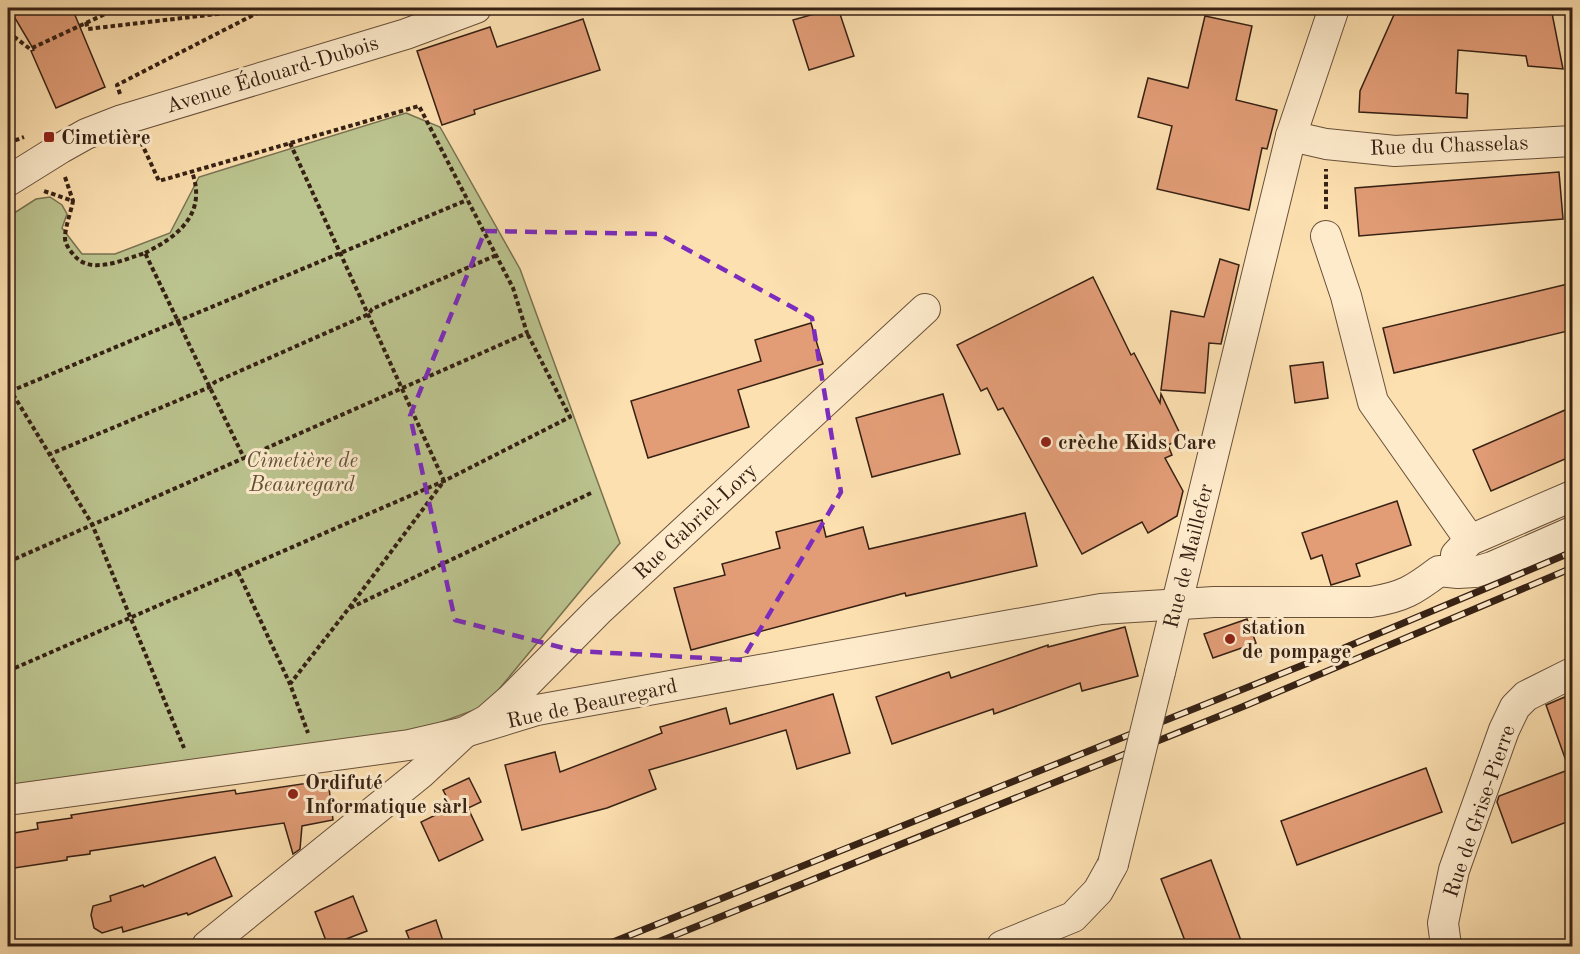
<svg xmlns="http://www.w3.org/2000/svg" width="1580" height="954" viewBox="0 0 1580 954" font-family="'Old Standard TT',serif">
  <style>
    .green { fill: #bbc38e; stroke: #787251; stroke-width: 1.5 }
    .building { fill: #e29d77; stroke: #362114; stroke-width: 1.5 }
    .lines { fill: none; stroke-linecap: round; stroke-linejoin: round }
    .minor-casing { stroke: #68513b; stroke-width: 32 }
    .path { stroke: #362114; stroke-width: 4; stroke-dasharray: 4.5 3; stroke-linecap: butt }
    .minor { stroke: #feebcc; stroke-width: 30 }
    .rail-casing { stroke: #362114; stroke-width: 7 }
    .rail { stroke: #feebcc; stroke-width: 4.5; stroke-dasharray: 14; stroke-linecap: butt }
    .minor-bridge-casing { stroke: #68513b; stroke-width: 32; stroke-linecap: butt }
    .minor-bridge { stroke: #feebcc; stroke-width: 30 }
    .marked { fill: none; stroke: #7b2cbf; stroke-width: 4.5; stroke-dasharray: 12 8; stroke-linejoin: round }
    .poi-dot { fill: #8f2418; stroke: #feebcc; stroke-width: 2 }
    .labels { text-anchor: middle; stroke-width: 6; stroke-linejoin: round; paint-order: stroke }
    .street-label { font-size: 21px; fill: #362114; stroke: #feebcc }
    .poi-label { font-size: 21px; font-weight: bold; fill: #362114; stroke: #feebcc; text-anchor: start }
    .park-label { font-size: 21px; font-style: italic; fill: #5e5239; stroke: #feebcc }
  </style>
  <rect width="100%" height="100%" fill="#fde0b0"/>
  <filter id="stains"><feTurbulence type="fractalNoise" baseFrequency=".00333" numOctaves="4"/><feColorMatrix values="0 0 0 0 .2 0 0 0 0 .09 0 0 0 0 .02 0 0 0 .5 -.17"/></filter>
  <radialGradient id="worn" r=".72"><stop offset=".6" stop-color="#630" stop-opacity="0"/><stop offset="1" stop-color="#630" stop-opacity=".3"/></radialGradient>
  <polygon class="green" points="406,113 440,127 520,269 620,543 485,706 409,734 8,793 8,217 36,199 50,197 62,205 67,214 62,228 82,254 115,254 170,233 199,177"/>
  <g class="building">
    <polygon points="9,8 72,8 105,87 56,108 31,51 34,50"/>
    <polygon points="835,8 838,8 854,56 809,70 793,20"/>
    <polygon points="1397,8 1485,8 1517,10 1516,8 1551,8 1563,69 1528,66 1526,56 1458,50 1456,93 1468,94 1467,118 1359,112 1360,91"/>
    <polygon points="1205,16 1252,26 1236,100 1277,110 1267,149 1262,148 1249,210 1157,189 1172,126 1138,117 1148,78 1188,88"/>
    <polygon points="583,19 600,70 474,110 475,114 442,125 417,51 490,27 497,47"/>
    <polygon points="1559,172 1563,219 1359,236 1355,188"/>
    <polygon points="1220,259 1239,265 1221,344 1209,343 1205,393 1161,390 1171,311 1204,317"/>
    <polygon points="1093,277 1131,355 1134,353 1160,403 1161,394 1182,438 1168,445 1172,455 1165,458 1183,491 1177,516 1148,533 1142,522 1082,554 1003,408 998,410 987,388 981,391 957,345"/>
    <polygon points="1572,283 1572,330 1394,373 1383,328"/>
    <polygon points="811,323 823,364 738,390 749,427 648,458 631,401 761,361 755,340"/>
    <polygon points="1323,362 1328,398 1295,403 1290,366"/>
    <polygon points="943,394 960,454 872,477 856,418"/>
    <polygon points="1572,407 1572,456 1491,491 1473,450"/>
    <polygon points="1397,501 1411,545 1356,564 1360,576 1331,585 1322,555 1311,559 1302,533"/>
    <polygon points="1025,513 1037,566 906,596 905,593 691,650 674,588 725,575 722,564 780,548 776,532 822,520 826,537 863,527 869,549"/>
    <polygon points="1247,619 1256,643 1213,658 1204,634"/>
    <polygon points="1125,627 1138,676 1082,691 1080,683 994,714 993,709 892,744 876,697 949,672 951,678 1048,645 1048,647"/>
    <polygon points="833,694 850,753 797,769 786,730 649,770 656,789 607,808 522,830 505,765 555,752 560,772 662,733 660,727 726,708 730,724"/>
    <polygon points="1572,694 1572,771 1570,772 1546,705"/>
    <polygon points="1426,768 1442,812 1297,865 1281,821"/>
    <polygon points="1568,770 1572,783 1572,820 1512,843 1497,802 1499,796"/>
    <polygon points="469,778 481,802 468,808 483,840 439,861 421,822 452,807 443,790"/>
    <polygon points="328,780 333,820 302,826 300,849 293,854 284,823 90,851 90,854 67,857 67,860 8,869 8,834 38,829 37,823 72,818 71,815 187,797 235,790 236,794"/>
    <polygon points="215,857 232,896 188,915 187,913 123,932 122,927 102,933 94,928 91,915 93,906 111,901 110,896 143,885 144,887"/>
    <polygon points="1211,860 1243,946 1187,946 1161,879"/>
    <polygon points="353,896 367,931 328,946 315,912"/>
    <polygon points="436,920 443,941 428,946 412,946 406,931"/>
  </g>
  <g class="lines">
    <g class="minor-casing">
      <g id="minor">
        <polyline points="1291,136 1326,144 1395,151 1572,141"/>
        <polyline points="8,181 61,148 86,134 122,120 406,34 476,8"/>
        <polyline points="1326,236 1346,296 1373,402 1470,540"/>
        <polyline points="1456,555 1470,540 1572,496"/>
        <polyline points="1160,672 1291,136 1334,8"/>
        <path d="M8,800l401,-55 56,-13 72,-22 564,-101 113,-7h157c32,-5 43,-12 68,-31l19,2 17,-1 17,-5 80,-35"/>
        <polyline points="207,946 421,773 465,732 487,720 511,699 599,610 925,309"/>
        <polyline points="1002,946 1073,917 1098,891 1113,864"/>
        <polyline points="1446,946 1443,923 1454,870 1504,730 1515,707 1526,696 1572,673"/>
      </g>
    </g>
    <g class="path">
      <polyline points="86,22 88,29 268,8"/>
      <polyline points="8,32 30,49 118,8"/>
      <polyline points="120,94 117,85 265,9"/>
      <polyline points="141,142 159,181 419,106 513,288 527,333 244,458"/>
      <polyline points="8,143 24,137"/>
      <polyline points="290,143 444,481 349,608 290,684 308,733"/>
      <polyline points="65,177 73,201"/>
      <polyline points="1326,209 1326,169"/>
      <path d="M145,253c34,-17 62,-40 47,-81"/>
      <polyline points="8,383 11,391 467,200"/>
      <polyline points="8,393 11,391 92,524 184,748"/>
      <polyline points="48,455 210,387 215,382 369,314 372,309 497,255"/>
      <path d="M8,562l236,-104 -99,-205c-20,6 -55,23 -71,2 -4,-4 -9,-11 -9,-17 0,-11 6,-26 8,-37l-29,-10"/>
      <polyline points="238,572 290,684"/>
      <polyline points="350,608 591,493"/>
      <polyline points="8,671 444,481 570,417 527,333"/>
    </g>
    <use href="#minor" class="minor"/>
    <g class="rail-casing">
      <g id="rail">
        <polyline points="603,946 1318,659 1572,552"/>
        <polyline points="648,946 1242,707 1572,568"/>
      </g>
    </g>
    <use href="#rail" class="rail"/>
    <g class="minor-bridge-casing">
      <polyline id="minor-bridge" points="1113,864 1160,672"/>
    </g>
    <use href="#minor-bridge" class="minor-bridge"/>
  </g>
  <path class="marked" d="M485,231l174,3 153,84 29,174 -99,168 -167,-9 -120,-31 -45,-204z"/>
  <g class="poi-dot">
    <rect x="43" y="131" width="12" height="12" rx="3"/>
    <circle cx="1046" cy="442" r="6"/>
    <circle cx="1230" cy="639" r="6"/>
    <circle cx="293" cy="794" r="6"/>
  </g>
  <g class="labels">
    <g class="street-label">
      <text transform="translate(272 74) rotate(-17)" y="7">Avenue Édouard-Dubois</text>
      <text transform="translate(1449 145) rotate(-2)" y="7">Rue du Chasselas</text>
      <text transform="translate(695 521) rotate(-43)" y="7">Rue Gabriel-Lory</text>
      <text transform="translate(1188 556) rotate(-76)" y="7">Rue de Maillefer</text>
      <text transform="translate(592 703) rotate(-12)" y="7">Rue de Beauregard</text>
      <text transform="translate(1479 811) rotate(-71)" y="7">Rue de Grise-Pierre</text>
    </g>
    <g class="poi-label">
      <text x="61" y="144">Cimetière</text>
      <text x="1058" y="449">crèche Kids Care</text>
      <text x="1242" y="634">station<tspan x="1242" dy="24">de pompage</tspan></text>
      <text x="305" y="789">Ordifuté<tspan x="305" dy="24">Informatique sàrl</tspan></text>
    </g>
    <g class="park-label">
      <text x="302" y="467">Cimetière de<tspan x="302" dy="24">Beauregard</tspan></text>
    </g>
  </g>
  <rect width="1580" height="954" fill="none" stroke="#fde0b0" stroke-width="30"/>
  <rect x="9" y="9" width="1562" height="936" fill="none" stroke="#362114" stroke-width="3"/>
  <rect x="15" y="15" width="1550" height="924" fill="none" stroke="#362114" stroke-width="1.5"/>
  <rect width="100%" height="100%" filter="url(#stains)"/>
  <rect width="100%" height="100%" fill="url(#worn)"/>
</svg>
